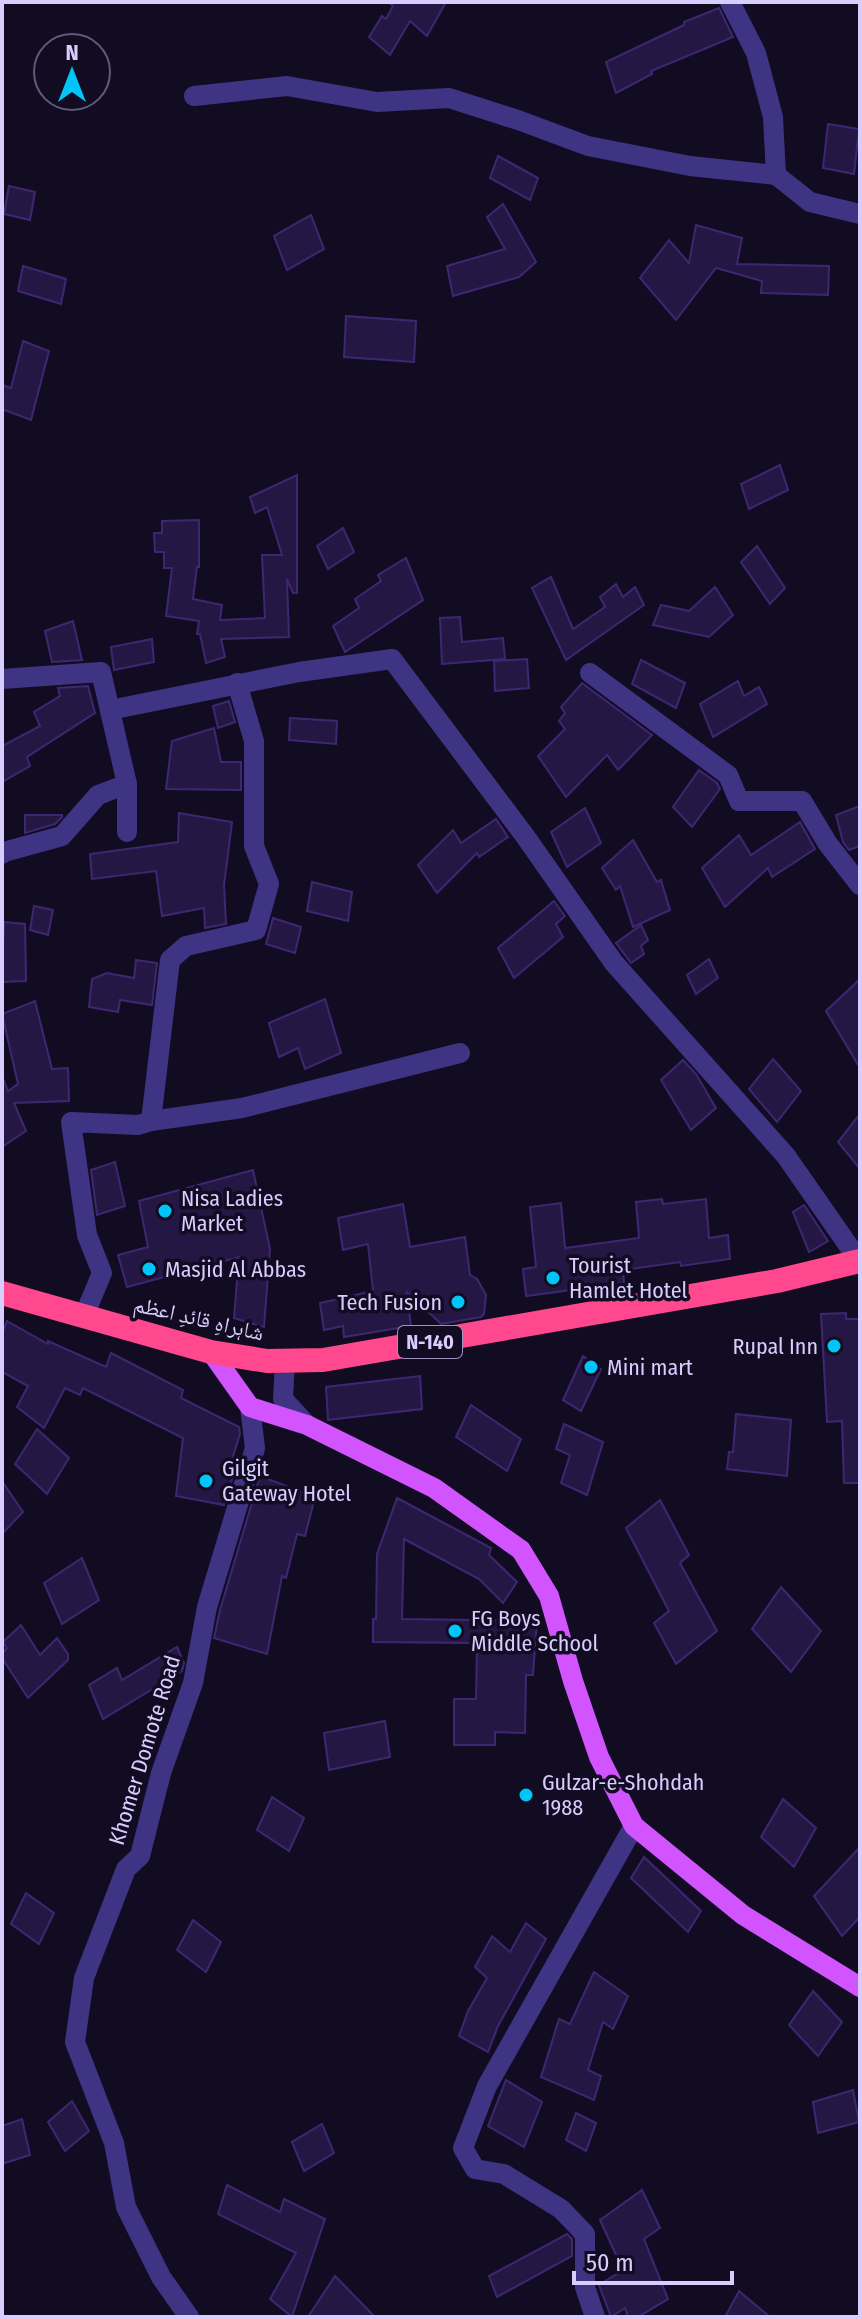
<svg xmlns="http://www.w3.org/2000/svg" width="862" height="2319" viewBox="0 0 862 2319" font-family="'Fira Sans Condensed','Noto Naskh Arabic',sans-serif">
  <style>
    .building { fill: #251744; stroke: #3e2772; stroke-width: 2 }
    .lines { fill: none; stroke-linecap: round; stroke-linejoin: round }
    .minor { stroke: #3f3484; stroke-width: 20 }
    .major { stroke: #d154ff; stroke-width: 20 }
    .highway { stroke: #ff488d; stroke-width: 24 }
    .poi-dot { fill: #00c5f8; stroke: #120c22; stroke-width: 3 }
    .labels { text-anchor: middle; stroke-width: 7; stroke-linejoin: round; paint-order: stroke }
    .shield { fill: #120c22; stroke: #9d93bd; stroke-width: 2 }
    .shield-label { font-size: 20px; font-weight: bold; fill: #d8cdff }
    .poi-label { font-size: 22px; fill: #d8cdff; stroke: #120c22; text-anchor: start }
    .street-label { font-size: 22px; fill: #d8cdff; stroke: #120c22 }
  </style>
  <rect width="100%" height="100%" fill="#120c22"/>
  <g class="building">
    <polygon points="388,2 446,2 427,36 410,21 390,55 369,37 382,16 386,19 393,6"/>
    <polygon points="719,8 733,37 651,71 652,74 616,93 606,62 684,25 684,22"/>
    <polygon points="828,124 859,129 854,174 823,168"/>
    <polygon points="498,156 538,178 530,200 490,178"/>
    <polygon points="9,186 35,192 30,220 4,214"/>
    <polygon points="503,204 536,262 519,277 453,296 447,266 505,249 487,217"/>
    <polygon points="311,215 324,249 287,270 274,236"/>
    <polygon points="696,225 742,238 737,264 829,266 828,295 761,293 762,281 716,268 676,320 640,278 669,240 689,263"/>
    <polygon points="23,266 66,279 61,304 18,291"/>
    <polygon points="346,316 416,321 414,362 344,357"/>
    <polygon points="23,341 49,351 31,420 2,409 2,385 11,388"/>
    <polygon points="780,465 788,490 749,509 741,484"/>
    <polygon points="297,475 297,593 293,593 287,579 289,637 221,639 225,657 206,663 200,634 197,634 199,621 166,616 172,568 164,568 164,552 155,552 154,533 162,533 162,521 199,520 199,567 197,567 193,599 222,605 220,620 265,618 262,555 282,555 267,507 255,513 250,497"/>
    <polygon points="343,528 354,552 328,569 317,546"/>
    <polygon points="757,546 785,588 770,604 741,562"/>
    <polygon points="406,558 423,600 345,652 333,626 359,608 355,599 381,581 378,575"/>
    <polygon points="551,577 573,629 605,607 600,597 616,584 623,597 635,587 644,605 566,660 532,588"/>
    <polygon points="715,587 733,615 709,637 653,625 661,605 689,611"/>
    <polygon points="460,617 462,642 503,638 505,659 442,664 440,618"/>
    <polygon points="73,621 82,660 52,662 45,631"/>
    <polygon points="152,639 154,662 114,670 111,647"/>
    <polygon points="527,659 529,688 495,691 494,661"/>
    <polygon points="641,660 685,683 676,708 632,684"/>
    <polygon points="738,681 744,696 759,687 767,704 713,737 700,704"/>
    <polygon points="582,683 652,735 618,770 607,755 566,797 538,756 565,729 559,721 565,713 561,707"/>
    <polygon points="88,686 95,713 27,757 30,766 2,782 2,746 40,726 34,712 60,696 58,688"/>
    <polygon points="229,701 235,722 218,728 213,706"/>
    <polygon points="290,718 337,721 336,744 289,740"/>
    <polygon points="214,728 221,762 241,762 241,790 166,789 172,741"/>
    <polygon points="699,770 717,783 720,789 692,827 673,807"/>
    <polygon points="860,806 860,846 849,850 843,842 836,815"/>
    <polygon points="585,808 601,843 567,867 551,832"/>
    <polygon points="179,813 232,822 224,885 226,924 205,928 204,908 162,916 156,871 92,879 90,854 178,842"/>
    <polygon points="25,815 62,815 62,817 55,824 25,833"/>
    <polygon points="496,819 508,837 479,857 477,853 437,893 418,865 453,830 461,843"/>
    <polygon points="800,822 815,849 772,877 768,868 725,907 702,868 739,835 751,855"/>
    <polygon points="633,840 657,882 661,880 670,910 633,927 620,886 616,890 602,868"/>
    <polygon points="312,882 352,892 348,921 307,911"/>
    <polygon points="554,901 565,916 556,924 563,937 514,978 498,948"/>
    <polygon points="34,906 53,910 48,935 30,930"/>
    <polygon points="273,918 301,927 295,953 266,944"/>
    <polygon points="4,922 25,924 26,981 2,982"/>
    <polygon points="641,925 648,940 641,946 644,954 631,963 616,943"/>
    <polygon points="709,959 718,978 696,994 687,975"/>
    <polygon points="136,960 157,963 152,1005 120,1000 118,1012 89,1007 92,979 107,973 134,978"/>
    <polygon points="860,979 860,1068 826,1011"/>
    <polygon points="325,999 341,1053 305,1069 298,1048 279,1057 269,1023"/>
    <polygon points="35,1001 52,1069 68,1068 69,1101 14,1103 26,1131 2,1147 2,1076 8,1091 18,1084 2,1014"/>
    <polygon points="773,1059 801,1091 777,1122 749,1089"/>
    <polygon points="683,1060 696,1074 716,1108 691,1130 661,1080"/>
    <polygon points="860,1114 860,1169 838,1142"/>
    <polygon points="115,1162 125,1206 97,1215 91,1170"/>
    <polygon points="253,1170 270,1249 264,1327 234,1318 239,1257 127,1287 118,1255 148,1247 139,1201"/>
    <polygon points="662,1199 663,1204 706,1199 709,1238 728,1235 730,1259 681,1266 680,1262 623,1270 624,1283 526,1296 523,1269 536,1267 530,1207 561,1203 565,1248 639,1238 636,1202"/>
    <polygon points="403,1204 410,1247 465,1237 470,1275 477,1279 486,1295 484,1314 481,1317 441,1324 407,1292 411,1326 344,1337 343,1326 324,1330 320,1303 373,1291 368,1244 343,1250 338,1218"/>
    <polygon points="804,1205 828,1241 809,1252 793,1212"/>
    <polygon points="846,1313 846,1319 860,1319 860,1483 844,1483 842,1421 827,1422 821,1314"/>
    <polygon points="7,1321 48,1344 48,1341 106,1367 111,1353 183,1390 181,1398 239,1427 240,1434 230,1466 236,1467 224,1505 176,1496 183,1438 83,1388 80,1395 65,1388 44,1428 17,1407 28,1386 2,1372 2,1335"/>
    <polygon points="583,1356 601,1369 581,1411 563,1400"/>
    <polygon points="420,1376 422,1409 328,1420 326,1387"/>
    <polygon points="471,1405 521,1439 507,1471 456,1437"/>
    <polygon points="736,1414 791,1420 787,1476 727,1469 729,1452 733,1452"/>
    <polygon points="564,1424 603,1442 587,1495 561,1483 570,1455 556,1449"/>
    <polygon points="37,1429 69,1458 47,1494 15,1464"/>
    <polygon points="260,1476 315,1497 305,1536 297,1534 286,1578 282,1576 267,1654 214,1638 220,1610"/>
    <polygon points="2,1481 23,1512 2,1534"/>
    <polygon points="397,1498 491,1548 489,1555 517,1582 503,1603 479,1579 404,1539 402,1619 537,1621 533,1675 526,1675 525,1733 495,1732 495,1745 454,1745 454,1699 476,1699 477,1643 373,1642 373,1619 376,1619 377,1554"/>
    <polygon points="660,1500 689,1555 680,1563 717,1631 676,1664 654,1623 669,1611 626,1528"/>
    <polygon points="82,1558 99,1600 62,1624 44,1583"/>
    <polygon points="781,1587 821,1631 791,1672 752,1629"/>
    <polygon points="21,1625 40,1655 57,1638 68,1654 68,1660 28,1698 2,1658 2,1654 7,1648 3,1642"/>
    <polygon points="177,1647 184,1663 182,1671 103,1719 89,1685 117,1668 122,1680"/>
    <polygon points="385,1721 390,1757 329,1770 324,1733"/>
    <polygon points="272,1797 304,1818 289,1851 257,1830"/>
    <polygon points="783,1799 816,1828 794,1867 761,1837"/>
    <polygon points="860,1847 860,1917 842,1936 814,1896"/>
    <polygon points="644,1857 701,1911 688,1932 631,1878"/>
    <polygon points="26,1893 54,1913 39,1944 11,1924"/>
    <polygon points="193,1920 221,1942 206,1972 177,1950"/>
    <polygon points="526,1923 546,1939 498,2026 488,2052 459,2036 468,2011 487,1978 475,1967 492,1936 510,1952"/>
    <polygon points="594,1972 628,1996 613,2029 603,2022 588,2070 601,2076 594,2100 541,2077 559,2019 570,2024"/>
    <polygon points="813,1991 842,2022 818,2056 789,2025"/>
    <polygon points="506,2080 542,2102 524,2147 488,2126"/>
    <polygon points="853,2090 859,2122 818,2133 813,2102"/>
    <polygon points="72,2101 89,2131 65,2151 48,2122"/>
    <polygon points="576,2113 596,2123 586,2151 566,2140"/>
    <polygon points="22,2119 30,2155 2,2164 2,2126"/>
    <polygon points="322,2124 334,2153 304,2171 292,2142"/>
    <polygon points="227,2185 280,2212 284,2199 325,2219 292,2317 270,2299 296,2253 218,2214"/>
    <polygon points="642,2190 660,2228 644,2239 668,2299 638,2317 628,2317 625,2308 611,2317 599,2285 623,2270 600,2220"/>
    <polygon points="567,2234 572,2239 572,2256 497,2297 489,2276"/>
    <polygon points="335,2276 375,2317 308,2317"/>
    <polygon points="739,2291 770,2317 725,2317"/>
  </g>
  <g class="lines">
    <g class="minor">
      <polyline points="730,2 756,53 773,117 776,175"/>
      <polyline points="194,96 287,86 377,102 449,98 518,120 588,146 690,166 776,175 810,202 860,214"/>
      <polyline points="590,673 728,775 739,801 802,801 828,844 860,885"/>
      <polyline points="2,679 101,672 127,784 98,795 62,836 4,852 2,854"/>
      <polyline points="110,710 299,672 392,659 525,836 614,963 786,1156 860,1262"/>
      <polyline points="127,784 127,832"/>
      <polyline points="151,1121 242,1108 460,1053"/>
      <polyline points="84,1316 102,1273 87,1235 71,1122 138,1125 151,1121 170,960 186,946 256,930 269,884 254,846 254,741 237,683"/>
      <polyline points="285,1361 283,1399 307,1425"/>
      <polyline points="189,2317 161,2277 126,2207 114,2143 75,2042 84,1978 126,1869 140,1856 161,1773 193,1683 207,1607 255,1448 250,1407"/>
      <polyline points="595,2317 585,2287 585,2234 561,2209 504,2174 475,2169 463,2148 487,2086 634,1826"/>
    </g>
    <polyline class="major" points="211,1352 250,1407 307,1425 434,1488 521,1550 549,1596 573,1681 599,1757 634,1826 743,1915 860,1987"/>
    <polyline class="highway" points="2,1293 211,1352 267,1361 323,1360 777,1281 860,1261"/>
  </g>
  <g class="poi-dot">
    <circle cx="165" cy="1211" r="8"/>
    <circle cx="149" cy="1269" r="8"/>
    <circle cx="553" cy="1278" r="8"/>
    <circle cx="458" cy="1302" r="8"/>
    <circle cx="834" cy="1346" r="8"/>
    <circle cx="591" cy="1367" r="8"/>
    <circle cx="206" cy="1481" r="8"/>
    <circle cx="455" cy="1631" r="8"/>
    <circle cx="526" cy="1795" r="8"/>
  </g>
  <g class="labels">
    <rect class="shield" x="398" y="1326" width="64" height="32" rx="6"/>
    <g class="shield-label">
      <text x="430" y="1349">N-140</text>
    </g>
    <g class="poi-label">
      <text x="181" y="1206">Nisa Ladies<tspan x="181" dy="25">Market</tspan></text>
      <text x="569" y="1273">Tourist<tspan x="569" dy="25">Hamlet Hotel</tspan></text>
      <text x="165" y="1277">Masjid Al Abbas</text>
      <text x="442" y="1310" text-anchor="end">Tech Fusion</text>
      <text x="818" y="1354" text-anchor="end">Rupal Inn</text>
      <text x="607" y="1375">Mini mart</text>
      <text x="222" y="1476">Gilgit<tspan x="222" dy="25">Gateway Hotel</tspan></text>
      <text x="471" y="1626">FG Boys<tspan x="471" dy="25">Middle School</tspan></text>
      <text x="542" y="1790">Gulzar-e-Shohdah<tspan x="542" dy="25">1988</tspan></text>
    </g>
    <g class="street-label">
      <text transform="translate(199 1318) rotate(13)" y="8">شاہراہِ قائدِ اعظم</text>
      <text transform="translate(144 1750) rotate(-73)" y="8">Khomer Domote Road</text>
    </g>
  </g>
  <rect width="862" height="2319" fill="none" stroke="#d8cdff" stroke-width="8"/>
  <g transform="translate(72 72)"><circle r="38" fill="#120c22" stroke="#61597a" stroke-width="2"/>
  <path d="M0-6L14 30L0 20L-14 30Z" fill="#00c5f8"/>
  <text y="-12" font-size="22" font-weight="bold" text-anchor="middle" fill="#d8cdff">N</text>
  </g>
  <path d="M574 2271v12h158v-12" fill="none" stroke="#d8cdff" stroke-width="4"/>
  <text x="586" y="2271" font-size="24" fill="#d8cdff" stroke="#120c22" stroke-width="6" paint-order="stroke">50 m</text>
</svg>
